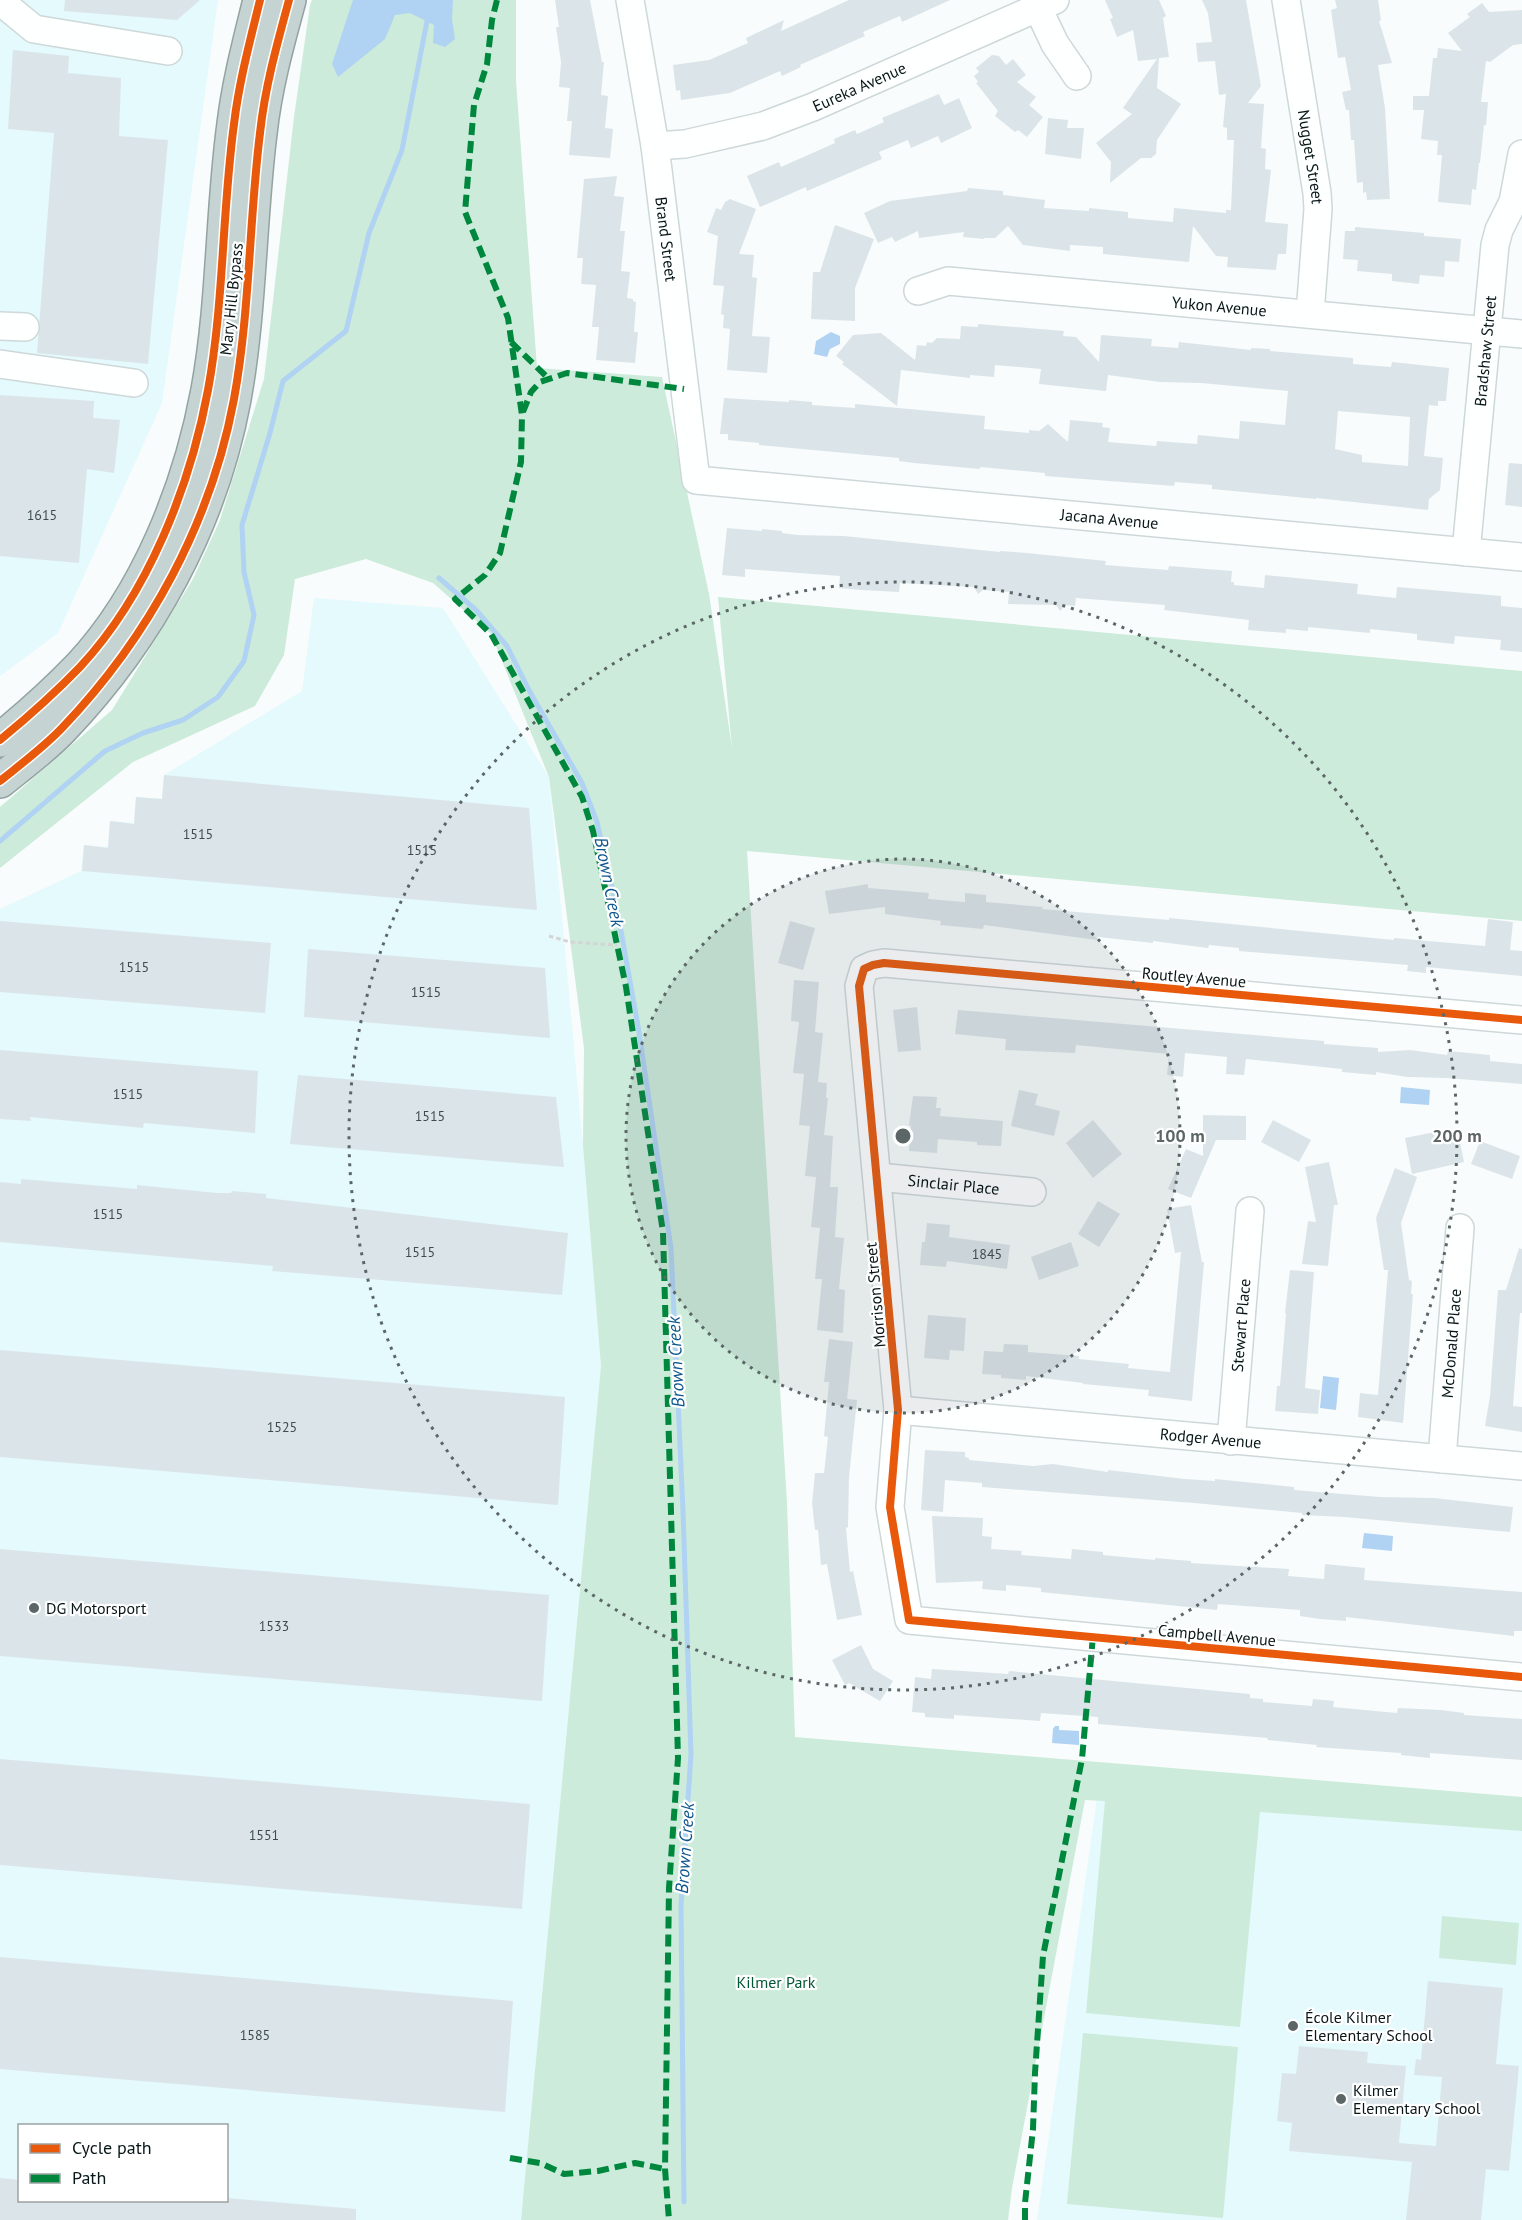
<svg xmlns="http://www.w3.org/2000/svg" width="1522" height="2220" viewBox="0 0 1522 2220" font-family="'PT Sans',sans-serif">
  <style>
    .built { fill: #e4fafd; fill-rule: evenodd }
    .green { fill: #ccebda }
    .water { fill: #b0d2f3 }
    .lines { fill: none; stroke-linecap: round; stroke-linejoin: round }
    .stream { stroke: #b0d2f3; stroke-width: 5 }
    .building { fill: #dbe5e9; fill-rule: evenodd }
    .minor-casing { stroke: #ced8d9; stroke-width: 30 }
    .highway-casing { stroke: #92a3a1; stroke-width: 36 }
    .path { stroke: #d3d5d5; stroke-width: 3; stroke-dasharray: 4.5 3; stroke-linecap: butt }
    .minor { stroke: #feffff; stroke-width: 27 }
    .highway { stroke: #c5d4d2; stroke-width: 33 }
    .quiet { stroke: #00873e; stroke-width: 6; stroke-dasharray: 12 6; stroke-linecap: butt }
    .cycleway-casing { stroke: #fff; stroke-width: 11 }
    .cycleway { stroke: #e8590c; stroke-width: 8 }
    .ring { fill: none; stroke: #5c6667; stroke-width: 3; stroke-dasharray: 3 6 }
    .poi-dot { fill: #5c6667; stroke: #fff; stroke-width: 2 }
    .labels { text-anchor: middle; stroke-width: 4.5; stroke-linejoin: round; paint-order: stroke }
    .number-label { font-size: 14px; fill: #3f4c4e }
    .street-label { font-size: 16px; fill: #081617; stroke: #fff }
    .poi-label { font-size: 16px; fill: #081617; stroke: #fff; text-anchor: start }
    .park-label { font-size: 16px; fill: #035635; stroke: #fff }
    .water-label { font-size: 18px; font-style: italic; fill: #0d568e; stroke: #fff }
    .centre { fill: #5c6667; stroke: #fff; stroke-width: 3 }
    .ring-label { font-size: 18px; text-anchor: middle; font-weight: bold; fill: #5c6667; stroke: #fff; stroke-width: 4.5; stroke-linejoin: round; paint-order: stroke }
  </style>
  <rect width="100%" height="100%" fill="#f8fcfc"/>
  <g class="built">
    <polygon points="0,0 218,0 162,403 58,633 0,676"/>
    <path d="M314,598l129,10 106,169 34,368 18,221 -80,854h-521v-1311l81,-38 3,-26 24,2 2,-26 24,2 2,-26 26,2 2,-24 138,-84zM20,2126h206v74h-206z"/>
    <polygon points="1097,1798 1522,1831 1522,2220 1037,2220"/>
  </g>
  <g class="green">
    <polygon points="312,0 516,0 516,81 537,368 662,377 709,594 732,748 718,597 1522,671 1522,921 747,851 787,1503 795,1737 1522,1797 1522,1831 1260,1812 1240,2027 1086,2013 1105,1801 1085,1800 1012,2188 1008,2220 521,2220 601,1366 583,1145 584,1048 549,777 491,634 433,583 366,559 295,579 284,655 255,706 133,762 0,868 0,807 112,710 193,579 220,520 264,379 294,117 310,5"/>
    <polygon points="1442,1916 1519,1923 1516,1965 1439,1958"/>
    <polygon points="1083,2033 1238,2047 1223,2218 1067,2204"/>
  </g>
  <g class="water">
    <polygon points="353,0 453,0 452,19 455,39 445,47 433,43 434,25 410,13 395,15 385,39 338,77 332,64"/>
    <polygon points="831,332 840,336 840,344 830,349 827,357 814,354 816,341"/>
    <polygon points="1401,1087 1430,1090 1429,1105 1400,1103"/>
    <polygon points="1323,1376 1339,1378 1336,1410 1320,1408"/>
    <polygon points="1364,1533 1393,1536 1392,1551 1362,1548"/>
    <polygon points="1055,1726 1059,1726 1059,1730 1079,1731 1079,1745 1052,1743 1053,1729"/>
  </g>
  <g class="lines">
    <g class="stream">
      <polyline points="439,578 476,610 507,646 530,692 582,783 597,822 618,914 639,1032 671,1248 683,1511 691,1754 681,1905 684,2202"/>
      <polyline points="0,841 105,751 143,733 183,720 218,697 244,661 254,615 244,572 242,525 270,433 283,381 346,331 369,233 402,150 428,16"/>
    </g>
  </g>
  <g class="building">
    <polygon points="65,0 200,0 177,20 64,11"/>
    <polygon points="555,0 590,0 602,62 604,62 601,95 608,96 605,128 613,129 610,158 569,155 572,121 567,121 570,88 559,87 561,62 556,27 559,27"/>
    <polygon points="849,0 950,0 902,22 900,16 863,32 865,36 800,65 801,67 782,76 780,71 730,93 681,100 680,90 676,91 673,65 709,60 748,43 746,38 784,20 781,31"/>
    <polygon points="1105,0 1159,0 1166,16 1163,18 1169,57 1159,58 1157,88 1181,104 1157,140 1156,154 1151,158 1141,158 1110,183 1111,162 1096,143 1132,114 1123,108 1157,59 1138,61 1133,30 1117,37 1110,19 1113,18"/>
    <polygon points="1202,0 1246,0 1261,86 1248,103 1264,104 1261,148 1266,149 1265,169 1271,170 1265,222 1288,224 1286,254 1278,254 1276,270 1227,267 1228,257 1216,256 1193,226 1189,262 1103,254 1103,247 1070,245 1070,251 1023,245 1008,226 995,238 984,238 984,239 963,237 964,232 919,238 918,231 895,242 892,237 878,243 864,213 890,201 967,191 968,188 1003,191 1003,195 1045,200 1044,208 1089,211 1089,208 1128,212 1128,218 1173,222 1174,208 1226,213 1226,210 1231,210 1234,140 1227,140 1227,128 1223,127 1226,94 1219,95 1215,61 1198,62 1196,43 1212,42 1208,13"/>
    <polygon points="1335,0 1378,0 1381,20 1379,21 1392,63 1378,65 1385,108 1390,199 1367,200 1366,192 1363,193 1363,182 1357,183 1354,140 1351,140 1349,110 1346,110 1342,92 1351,90 1345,57 1338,58 1331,10 1337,8"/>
    <polygon points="1482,3 1489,12 1522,10 1522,44 1513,45 1490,62 1486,61 1481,102 1488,102 1486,125 1484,125 1480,163 1479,163 1476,190 1472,189 1471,205 1438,202 1442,155 1437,155 1438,141 1421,139 1424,110 1413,110 1413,96 1429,96 1433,58 1437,58 1438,48 1462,51 1448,33 1470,17 1467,14"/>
    <polygon points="13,50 69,56 68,73 121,78 119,136 168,140 148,364 37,353 54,133 8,129"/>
    <polygon points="992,55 999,56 1006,65 1013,59 1026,75 1017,82 1036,97 1029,105 1043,117 1027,137 1018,130 1015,132 995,116 998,111 976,83 978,82 974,76 979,72 976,68"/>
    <polygon points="939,94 944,105 959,98 972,128 941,143 938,136 911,148 908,140 879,152 882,159 807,191 806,187 760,207 747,176 779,162 781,167 835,143 834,139 855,130 857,134 884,122 882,118"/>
    <polygon points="1048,118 1068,120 1067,128 1084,128 1081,159 1045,154"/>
    <polygon points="617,176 614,196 624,197 620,231 625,231 621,271 630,272 627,298 633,299 633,301 636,302 634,332 638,332 635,363 596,360 599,327 592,327 596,285 581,284 583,258 577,258 584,179"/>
    <polygon points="730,199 756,209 739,254 754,255 752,277 757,278 752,336 770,337 767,373 727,370 730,329 723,328 724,315 721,314 724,286 713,285 718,236 707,232 716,208 721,210 725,202"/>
    <polygon points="835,225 874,239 855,288 855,321 811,319 813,272 820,272"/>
    <polygon points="1355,227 1424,233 1424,236 1461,239 1459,262 1445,261 1444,277 1420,275 1419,284 1392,281 1392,274 1357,271 1358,260 1343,259 1345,231 1355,231"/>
    <path d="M978,324l86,7 -1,5 13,1 23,25 2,-27 51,4 -1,7 27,2 1,-6 72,8v-2l19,1v2l83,7v6l38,3 1,-5 57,6 -3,33h-8v5l-9,-1 -5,51 19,2 -3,32 -11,9 -1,11 -112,-12v1l-104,-10v-4l-37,-3 -1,4 -129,-10v-3l-65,-6v2l-66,-6 -15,-2v-3l-140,-13v-2l-31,-3v-6h-8l4,-36 65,4v-2l23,2v3l43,3v-4l130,12 -1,13 45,4v-3l10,1 9,-7 20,18 2,-22 33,3 -1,4 8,1 -2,14 48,4 1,-5 40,3 1,-9 41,4 1,-18 45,4 3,-34 -87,-8 -41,-1 -52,-7 -2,16 -67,-7 2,-15 -46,-4 -1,12 -24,-2v3l-69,-8 -4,36 -55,-42 2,-2 -8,-6 17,-21 28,-2 34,27 2,-15 9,1 1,-4 5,1 5,-5 23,1 1,-13 17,1zM1338,411l72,6 -2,49 -46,-4v-7l-27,-6z"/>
    <polygon points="0,395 94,401 93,418 120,420 114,473 87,469 79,563 0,556"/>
    <polygon points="1509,463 1522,464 1522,507 1505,505"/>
    <polygon points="727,528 762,531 762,529 782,531 782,533 797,535 844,536 1000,552 1000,551 1027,553 1106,561 1105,565 1168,570 1169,566 1232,571 1231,582 1234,582 1234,585 1264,588 1265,575 1358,584 1357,594 1396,598 1397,587 1501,596 1501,606 1522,608 1522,652 1500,650 1501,640 1455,636 1454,644 1417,640 1417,634 1370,629 1370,633 1308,627 1308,631 1286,629 1286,633 1248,630 1249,620 1164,610 1165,605 1076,598 1075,606 1066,605 1060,611 1056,605 1008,604 1009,592 983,590 978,594 974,587 900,583 899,592 861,590 839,588 840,576 745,569 745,577 722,575"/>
    <polygon points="164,775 529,808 537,910 82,871 84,845 108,848 110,821 134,824 136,797 162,799"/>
    <polygon points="868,884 868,888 929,893 928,899 965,902 965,893 986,895 986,902 1043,907 1042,909 1169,920 1169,918 1394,940 1394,938 1485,946 1488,919 1513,922 1510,950 1522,951 1522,976 1426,967 1426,973 1407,971 1408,965 1239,951 1239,948 1209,945 1208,948 1153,941 1153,943 1098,937 1097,940 984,925 983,929 940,925 941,921 885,914 885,907 829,914 825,891"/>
    <polygon points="0,921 271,943 265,1013 0,992"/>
    <polygon points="790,921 815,928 803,970 778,963"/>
    <polygon points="308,949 545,968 550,1038 304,1017"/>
    <polygon points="794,980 819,982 815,1032 823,1033 818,1082 827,1083 826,1098 828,1098 824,1135 833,1136 830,1187 838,1187 835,1237 844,1238 839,1289 845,1290 843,1333 817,1330 822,1279 815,1279 820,1228 811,1227 816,1177 805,1176 810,1126 799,1125 804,1074 793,1073 799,1022 791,1021"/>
    <polygon points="917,1007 921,1050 898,1052 893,1010"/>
    <polygon points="958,1010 1324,1041 1324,1044 1378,1048 1378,1052 1410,1050 1447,1055 1448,1051 1490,1055 1490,1061 1522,1064 1522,1084 1447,1078 1407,1077 1376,1072 1376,1075 1342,1072 1342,1069 1246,1059 1244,1075 1226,1074 1227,1057 1185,1053 1183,1077 1167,1075 1169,1054 1076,1045 1075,1053 1005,1050 1006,1039 955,1034"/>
    <polygon points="0,1050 258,1071 255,1133 144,1123 143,1128 30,1117 31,1121 0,1119"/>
    <polygon points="298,1075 556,1097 564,1167 290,1144"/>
    <polygon points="1019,1090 1038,1094 1035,1105 1060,1111 1054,1136 1011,1126"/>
    <polygon points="913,1096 937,1097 936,1108 941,1108 940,1116 1003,1121 1001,1146 977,1145 977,1142 938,1139 937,1153 909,1151 911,1126 909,1125"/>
    <polygon points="1203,1115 1246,1116 1246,1140 1216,1140 1191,1198 1168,1189 1186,1149 1203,1156"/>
    <polygon points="1093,1120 1122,1154 1093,1178 1066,1143"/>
    <polygon points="1273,1120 1311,1140 1299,1162 1261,1142"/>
    <polygon points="1435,1132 1436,1137 1458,1132 1464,1162 1412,1174 1405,1138"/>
    <polygon points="1480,1141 1520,1156 1512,1179 1471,1164"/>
    <polygon points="1329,1162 1338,1205 1334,1205 1328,1266 1302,1264 1308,1221 1316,1222 1305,1167"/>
    <polygon points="1395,1168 1417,1177 1401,1223 1409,1280 1412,1281 1411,1294 1413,1294 1403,1423 1358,1417 1360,1393 1378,1395 1388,1270 1384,1270 1376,1218"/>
    <polygon points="21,1179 137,1189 137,1185 217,1193 231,1193 232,1191 266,1194 266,1198 568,1233 562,1295 272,1271 273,1266 0,1242 0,1182 21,1184"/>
    <polygon points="1098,1201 1120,1214 1099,1247 1078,1234"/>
    <polygon points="1191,1205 1202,1262 1204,1262 1192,1401 1148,1396 1149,1390 1083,1384 1083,1383 1026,1376 1026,1380 1001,1378 1001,1375 982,1374 984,1351 1003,1352 1004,1344 1028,1345 1028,1352 1079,1356 1079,1359 1129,1364 1128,1368 1170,1372 1181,1252 1175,1253 1167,1209"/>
    <polygon points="927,1223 950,1225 949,1237 1010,1245 1007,1269 947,1261 946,1267 920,1265 922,1242 925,1242"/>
    <polygon points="1071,1242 1079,1266 1039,1280 1031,1257"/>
    <polygon points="1519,1248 1522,1249 1522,1313 1520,1313 1513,1406 1522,1407 1522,1432 1485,1426 1490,1396 1498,1290 1506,1290"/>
    <polygon points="1290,1270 1314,1272 1305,1388 1320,1390 1318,1414 1275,1411 1277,1386 1280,1386 1286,1314 1285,1313"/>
    <polygon points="928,1315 966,1318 964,1351 950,1350 949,1360 924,1358"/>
    <polygon points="829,1339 853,1342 847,1399 857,1400 849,1477 848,1527 846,1528 850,1572 853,1571 862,1615 837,1620 827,1564 821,1565 818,1530 815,1530 812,1503 815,1473 824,1473 828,1437 824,1436 829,1382 824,1382"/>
    <polygon points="0,1350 565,1397 558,1505 0,1457"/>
    <polygon points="925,1450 965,1452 965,1457 969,1458 969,1460 1033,1466 1053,1464 1108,1472 1108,1470 1185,1479 1215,1481 1215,1479 1294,1487 1294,1490 1380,1497 1434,1498 1513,1507 1510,1532 1344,1517 1302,1515 1302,1513 1194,1503 982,1487 982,1483 945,1480 943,1512 921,1510"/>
    <polygon points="932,1516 983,1518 982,1536 992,1537 991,1549 1022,1551 1021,1555 1071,1559 1072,1549 1103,1552 1103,1555 1155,1560 1155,1558 1191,1561 1191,1563 1289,1569 1288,1576 1324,1579 1325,1564 1365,1568 1364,1580 1522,1592 1522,1631 1514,1631 1514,1636 1346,1617 1346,1621 1320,1619 1300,1616 1300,1610 1218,1604 1217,1610 1041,1592 1041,1588 1006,1585 1006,1591 982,1589 983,1581 936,1583"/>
    <polygon points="0,1549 549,1595 542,1701 0,1656"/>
    <polygon points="861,1645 873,1669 893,1681 880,1701 849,1683 845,1685 832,1660"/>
    <polygon points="932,1669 1008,1674 1009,1671 1250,1694 1250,1698 1263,1699 1263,1702 1312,1706 1313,1699 1334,1701 1333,1707 1397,1713 1398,1708 1441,1710 1464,1713 1464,1715 1522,1719 1522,1760 1430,1753 1430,1758 1401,1755 1401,1753 1316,1747 1317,1745 1267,1740 1268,1738 1098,1724 1098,1717 1041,1713 1040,1721 954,1715 954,1719 925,1717 925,1713 912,1712 915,1677 931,1679"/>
    <polygon points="0,1759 530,1804 522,1909 0,1865"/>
    <polygon points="0,1957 513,2001 505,2112 0,2069"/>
    <polygon points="1428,1981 1503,1988 1496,2064 1519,2066 1509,2171 1486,2169 1481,2220 1406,2220 1412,2162 1289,2151 1292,2123 1277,2121 1282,2073 1296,2074 1299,2046 1368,2052 1367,2063 1406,2066 1399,2143 1436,2146 1442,2077 1414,2075 1416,2059 1421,2060"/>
    <polygon points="0,2178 20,2180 20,2200 226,2200 226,2198 356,2209 356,2220 0,2220"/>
  </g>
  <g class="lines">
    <g class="minor-casing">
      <g id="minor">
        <path id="s1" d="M630,0l25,146 41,334 826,77"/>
        <path id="s2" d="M1286,0l31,193 1,16 -8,105"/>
        <polyline points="0,1 34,29 168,51"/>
        <polyline points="1038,8 1055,44 1077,76"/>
        <path id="s3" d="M655,146l30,-2 78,-18 50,-19 242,-107"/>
        <path id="s4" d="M918,291l30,-10 574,53"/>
        <polyline points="0,326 25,327"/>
        <polyline points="0,364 134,383"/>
        <path id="s5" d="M1466,552l29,-307 4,-15 14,-28 9,-48"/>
        <polyline points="1522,1020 884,963 873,965 864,969 859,986 898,1410 890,1507 909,1620 1522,1677"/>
        <path id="s6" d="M878,1177l154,15"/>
        <path id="s7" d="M898,1410l624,56"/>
        <path id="s8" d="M1231,1441l19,-230"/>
        <path id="s9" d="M1442,1459l18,-231"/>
      </g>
    </g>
    <g class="highway-casing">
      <g id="highway">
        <path d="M0,740c28,-23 55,-47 80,-73 68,-73 110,-180 128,-277 16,-87 14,-178 26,-266 5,-42 16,-83 26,-124"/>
        <path d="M0,781c21,-17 44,-34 62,-53 87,-91 149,-205 172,-329 16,-88 15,-178 26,-266 5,-46 17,-89 29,-133"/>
      </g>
    </g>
    <polyline class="path" points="549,936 570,942 617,945"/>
    <use href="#minor" class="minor"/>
    <use href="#highway" class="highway"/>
    <g class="quiet">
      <polyline points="497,0 492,20 487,64 474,105 465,212 508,318 522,415 521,462 500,553 485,575 455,599 491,634 582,797 593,831 626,987 663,1232 678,1758 669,1888 665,2169 669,2220"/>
      <polyline points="511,342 549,379"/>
      <polyline points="523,412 531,392 540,382 567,373 684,389"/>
      <polyline points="510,2158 540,2163 564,2174 598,2171 635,2163 665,2169"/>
      <polyline points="1025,2220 1025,2203 1033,2129 1035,2073 1043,1956 1082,1759 1093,1636"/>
    </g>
    <g class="cycleway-casing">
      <g id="cycleway">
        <path d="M0,740c28,-23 55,-47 80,-73 68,-73 110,-180 128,-277 16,-87 14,-178 26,-266 5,-42 16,-83 26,-124"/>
        <path d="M0,781c21,-17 44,-34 62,-53 87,-91 149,-205 172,-329 16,-88 15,-178 26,-266 5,-46 17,-89 29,-133"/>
        <polyline points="1522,1020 884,963 873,965 864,969 859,986 898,1410 890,1507 909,1620 1522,1677"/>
      </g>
    </g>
    <use href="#cycleway" class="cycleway"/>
  </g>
  <circle cx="903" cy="1136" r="277" fill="#5c6667" fill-opacity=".12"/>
  <g class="ring">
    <circle cx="903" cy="1136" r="277"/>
    <circle cx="903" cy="1136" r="554"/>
  </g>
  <g class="poi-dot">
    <circle cx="34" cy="1608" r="6"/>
    <circle cx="1293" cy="2026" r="6"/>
    <circle cx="1341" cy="2099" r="6"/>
  </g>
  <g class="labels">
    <g class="number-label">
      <text x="42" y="520">1615</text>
      <text x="198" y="839">1515</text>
      <text x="422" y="855">1515</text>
      <text x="134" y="972">1515</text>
      <text x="426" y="997">1515</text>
      <text x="128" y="1099">1515</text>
      <text x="430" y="1121">1515</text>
      <text x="108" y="1219">1515</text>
      <text x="420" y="1257">1515</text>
      <text x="987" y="1259">1845</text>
      <text x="282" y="1432">1525</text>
      <text x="274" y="1631">1533</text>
      <text x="264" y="1840">1551</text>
      <text x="255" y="2040">1585</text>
    </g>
    <g class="street-label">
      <text dy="6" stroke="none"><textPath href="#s3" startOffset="214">Eureka Avenue</textPath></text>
      <text dy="6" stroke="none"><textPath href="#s2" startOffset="159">Nugget Street</textPath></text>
      <text dy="6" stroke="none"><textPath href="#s1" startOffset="242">Brand Street</textPath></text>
      <text transform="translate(231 299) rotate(-84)" y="6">Mary Hill Bypass</text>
      <text dy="6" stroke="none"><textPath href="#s4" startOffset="304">Yukon Avenue</textPath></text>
      <text dy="6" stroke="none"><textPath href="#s5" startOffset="202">Bradshaw Street</textPath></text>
      <text dy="6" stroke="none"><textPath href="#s1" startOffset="900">Jacana Avenue</textPath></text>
      <text transform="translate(1194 977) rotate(5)" y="6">Routley Avenue</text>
      <text dy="6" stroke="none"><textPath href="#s6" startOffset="76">Sinclair Place</textPath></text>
      <text transform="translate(875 1295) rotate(-95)" y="6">Morrison Street</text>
      <text dy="6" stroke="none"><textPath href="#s8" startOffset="116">Stewart Place</textPath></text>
      <text dy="6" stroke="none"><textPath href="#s9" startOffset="116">McDonald Place</textPath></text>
      <text dy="6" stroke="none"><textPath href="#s7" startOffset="314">Rodger Avenue</textPath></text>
      <text transform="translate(1217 1635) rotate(5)" y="6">Campbell Avenue</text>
    </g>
    <g class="poi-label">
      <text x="46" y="1614">DG Motorsport</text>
      <text x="1305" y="2023">École Kilmer<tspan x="1305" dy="18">Elementary School</tspan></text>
      <text x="1353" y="2096">Kilmer<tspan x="1353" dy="18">Elementary School</tspan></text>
    </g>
    <g class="park-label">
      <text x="776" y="1988">Kilmer Park</text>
    </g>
    <g class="water-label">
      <text transform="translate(609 882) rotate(79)" y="6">Brown Creek</text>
      <text transform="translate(676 1362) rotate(-93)" y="6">Brown Creek</text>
      <text transform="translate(685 1848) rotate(-86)" y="6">Brown Creek</text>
    </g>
  </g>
  <circle cx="903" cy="1136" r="9" class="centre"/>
  <g class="ring-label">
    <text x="1180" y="1142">100 m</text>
    <text x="1457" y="1142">200 m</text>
  </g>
  <rect x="18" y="2124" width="210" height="78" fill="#ffffff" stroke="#9ca2a2" stroke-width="1.5"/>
  <rect x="30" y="2144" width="30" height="9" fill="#e8590c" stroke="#9ca2a2" stroke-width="1.5"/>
  <text x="72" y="2154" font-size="18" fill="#081617">Cycle path</text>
  <rect x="30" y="2174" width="30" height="9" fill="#00873e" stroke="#9ca2a2" stroke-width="1.5"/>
  <text x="72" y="2184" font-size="18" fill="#081617">Path</text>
</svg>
